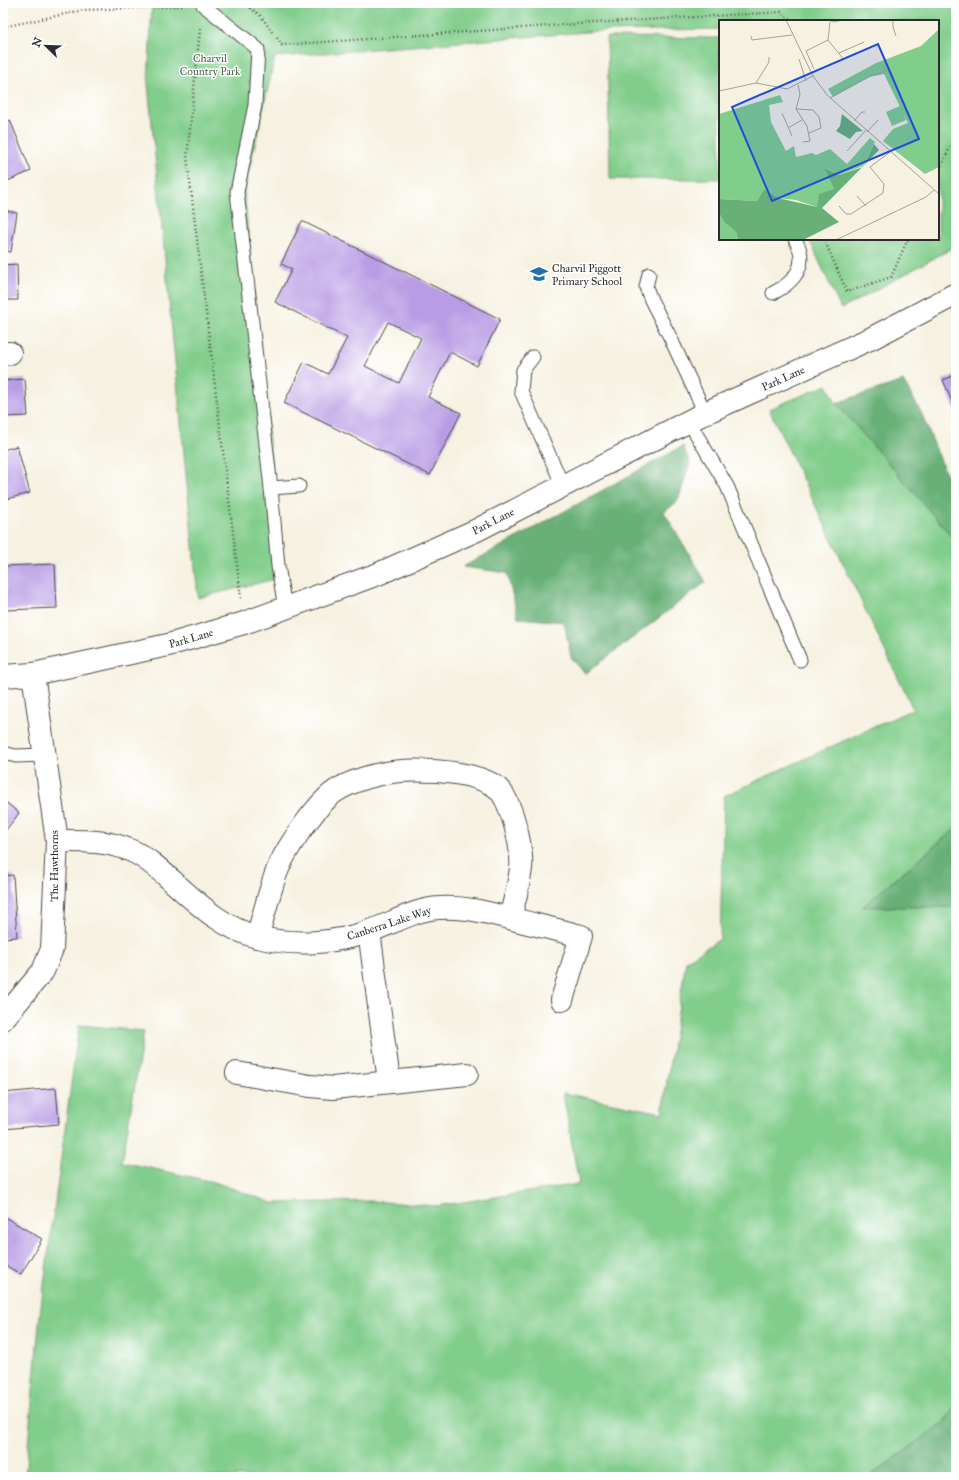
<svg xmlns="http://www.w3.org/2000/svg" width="959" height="1480" viewBox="0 0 959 1480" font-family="'IM FELL Great Primer',serif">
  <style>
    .green { fill: #81cd8b; stroke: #567c5b }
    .forest { fill: #68b077; stroke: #4a6e51 }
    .building { fill: #b99de4; fill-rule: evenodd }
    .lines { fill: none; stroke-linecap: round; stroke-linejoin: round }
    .lane-casing { stroke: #494946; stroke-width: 15 }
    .street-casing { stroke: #494946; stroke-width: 24 }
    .path { stroke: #494946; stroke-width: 2.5; stroke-dasharray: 1 3; stroke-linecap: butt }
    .lane { stroke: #fff; stroke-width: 13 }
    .street { stroke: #fff; stroke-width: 22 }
    .labels { text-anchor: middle; stroke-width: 3; stroke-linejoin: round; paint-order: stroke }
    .park-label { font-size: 11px; fill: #49644d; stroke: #fff }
    .poi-label { font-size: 11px; fill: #2b2b2b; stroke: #fff; text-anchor: start }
    .street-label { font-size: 11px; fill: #2b2b2b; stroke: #fff }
    .inset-road { fill: none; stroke: #a5a298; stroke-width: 1 }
    .view { fill: #1d4ed8; fill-opacity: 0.15; stroke: #1d4ed8; stroke-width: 2 }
    .inset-edge { fill: none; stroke: #2b2b2b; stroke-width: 2 }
  </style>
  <rect width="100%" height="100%" fill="#fff"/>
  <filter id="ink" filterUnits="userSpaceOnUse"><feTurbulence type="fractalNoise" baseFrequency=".025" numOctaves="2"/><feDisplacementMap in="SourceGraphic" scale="8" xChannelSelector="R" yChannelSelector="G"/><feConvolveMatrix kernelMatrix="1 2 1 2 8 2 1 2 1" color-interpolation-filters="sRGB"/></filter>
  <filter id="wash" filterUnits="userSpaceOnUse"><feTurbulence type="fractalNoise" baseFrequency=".012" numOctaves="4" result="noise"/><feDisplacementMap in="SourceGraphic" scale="16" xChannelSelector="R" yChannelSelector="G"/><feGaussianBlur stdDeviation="0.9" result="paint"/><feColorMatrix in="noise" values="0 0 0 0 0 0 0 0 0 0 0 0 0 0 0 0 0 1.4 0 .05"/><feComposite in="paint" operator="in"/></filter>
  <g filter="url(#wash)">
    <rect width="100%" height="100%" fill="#f6f1e0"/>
    <g class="green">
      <polygon points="152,3 956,3 956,246 841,309 809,239 938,239 938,21 720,21 720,29 599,31 275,57 244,192 283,577 198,598 148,84"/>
      <polygon points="607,37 720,38 720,179 610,179"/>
      <polygon points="827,385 836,403 956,541 956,828 863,906 956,907 956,1404 946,1421 869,1477 25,1477 40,1314 79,1025 144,1031 122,1162 214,1182 273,1203 371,1201 437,1206 579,1184 563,1093 662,1113 686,961 720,939 724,796 913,709 769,409"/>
    </g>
    <g class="forest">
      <polygon points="903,381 921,412 956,498 956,541 836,403"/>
      <polygon points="683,446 690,463 678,501 664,512 706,582 585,674 571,657 564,622 518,618 507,573 463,567"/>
      <polygon points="956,828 956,907 862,907"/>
      <polygon points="956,1404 956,1477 869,1477 946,1421"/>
    </g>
    <g id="blocks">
      <g class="building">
        <polygon points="10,120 31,171 3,183 3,123"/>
        <polygon points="3,210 17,213 11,252 3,251"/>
        <path d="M302,221l198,98 -23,47 -27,-14 -22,45 33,16 -31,62 -146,-72 20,-41 24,12 19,-36 -72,-36 17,-33 -11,-5zM388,322l33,16 -22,45 -34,-17z"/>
        <polygon points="17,264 18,300 3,300 3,265"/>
        <polygon points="956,375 956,411 943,380"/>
        <polygon points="25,379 28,416 3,417 3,381"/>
        <polygon points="17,446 30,493 3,500 3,450"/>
        <polygon points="55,564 57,608 6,610 5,566"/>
        <polygon points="3,800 19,813 3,834"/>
        <polygon points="13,875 17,937 3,938 3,876"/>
        <polygon points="56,1088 59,1124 3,1129 3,1093"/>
        <polygon points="3,1216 42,1239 21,1274 3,1264"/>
        <polygon points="3,1346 4,1346 6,1383 3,1383"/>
      </g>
    </g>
  </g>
  <g filter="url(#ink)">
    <use href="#blocks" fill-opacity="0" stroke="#494946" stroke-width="1"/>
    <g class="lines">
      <g class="lane-casing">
        <g id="lane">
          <polyline points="203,5 258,49 255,105 237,192 271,488 278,566 285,608"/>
          <polyline points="649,274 646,287 651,300 671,339 705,413"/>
          <path d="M773,293c16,-8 32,-22 27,-42 -1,-4 -3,-8 -5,-12"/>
          <polyline points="533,357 523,370 521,391 563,486"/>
          <polyline points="689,422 727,486 800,660"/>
          <polyline points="271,488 299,486"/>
          <polyline points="3,753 16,756 45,755"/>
        </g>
      </g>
      <g class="street-casing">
        <g id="street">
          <polyline points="3,354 10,353"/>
          <polyline points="3,676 33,674 168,645 244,623 378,574 477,530 705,413 872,338 956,294"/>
          <path d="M57,841c26,0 52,-1 77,11 13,6 25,17 36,27 26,23 52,49 87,58 36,9 78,7 113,-6 21,-7 46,-22 69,-23 25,-2 50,5 74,11 23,6 45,11 68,17l-19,64"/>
          <polyline points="369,931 389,1081"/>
          <path d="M257,937c7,-22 12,-45 20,-66 9,-23 33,-56 50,-73 12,-12 33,-19 49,-23 30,-8 92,-6 119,11 4,3 9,10 11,14 8,16 17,51 15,68 -2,17 -7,34 -11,50"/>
          <polyline points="3,1019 43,971 52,949 57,841 33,674"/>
          <polyline points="237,1073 310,1086 333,1088 467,1074"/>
        </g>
      </g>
      <g class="path">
        <polyline points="244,3 261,16 273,33"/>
        <polyline points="3,27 84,10 183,6"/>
        <polyline points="200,29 187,158 241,598"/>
        <polyline points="277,38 282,45 576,24 781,12 792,21"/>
        <polyline points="938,173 956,135"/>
        <polyline points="824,239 847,292 891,277 908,239"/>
      </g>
      <use href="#lane" class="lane"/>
      <use href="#street" class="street"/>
    </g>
  </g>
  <defs>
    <g id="school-bare" transform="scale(1.38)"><path d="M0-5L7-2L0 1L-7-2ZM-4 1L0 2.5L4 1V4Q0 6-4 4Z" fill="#1f6fb2" stroke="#fff" stroke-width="2.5" paint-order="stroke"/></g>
  </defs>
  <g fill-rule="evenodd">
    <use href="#school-bare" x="539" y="274"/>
  </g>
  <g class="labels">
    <g class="park-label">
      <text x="210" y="62">Charvil<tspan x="210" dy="13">Country Park</tspan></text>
    </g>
    <g class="poi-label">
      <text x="552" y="272">Charvil Piggott<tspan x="552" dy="13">Primary School</tspan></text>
    </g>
    <g class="street-label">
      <text transform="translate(783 378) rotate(-24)" y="4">Park Lane</text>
      <text transform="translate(493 521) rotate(-27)" y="4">Park Lane</text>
      <text transform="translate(191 638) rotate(-16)" y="4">Park Lane</text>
      <text transform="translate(54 866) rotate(-90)" y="4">The Hawthorns</text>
      <text transform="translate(389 923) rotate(-18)" y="4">Canberra Lake Way</text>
    </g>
  </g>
  <g transform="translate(719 20)">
    <rect width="220" height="220" fill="#f6f1e0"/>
    <path d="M220,9v138l-14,7 -42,-33 10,-12 15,-6 -24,-49 -14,3 -37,20 -5,-8 48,-26 45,-17zM61,75l3,7 -14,3 2,17 15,29 8,-5 2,11 16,-4 4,2 14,-6 17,15 23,-26 5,4 -12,24 -24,9 -13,-7 8,21 -17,18 -21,-7 -18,-2 -14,-9 -7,12 -38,-2v-85zM181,86l6,14 -14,6 -6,-14zM0,193l5,9 12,10 2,8h-19z" fill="#81cd8b"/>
    <path d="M123,94l21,17 -7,1 -6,7 -14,-8 4,-5zM155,124l5,6 -3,3 -54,55 17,14 -36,18h-65l-2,-8 -12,-10 -5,-9v-14l38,2 7,-12 14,9 39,9 2,-13 15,-5 -9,-21 14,7 24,-8z" fill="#68b077"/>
    <path class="inset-road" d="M67,0l27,56 14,19 112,99M109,0l6,2 8,-2M174,0v7l3,9M111,2l-2,18 16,20M32,16l1,4 40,-5M120,33l25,-11M80,39l7,22M95,49l-8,-18 22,-11M37,63l13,-21v-5M79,65l2,9 -4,15 11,17 3,15 -7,1M0,71l37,-8 31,6 26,-13M111,78l39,-22 15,-4 2,-7M77,89l17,1 6,7 2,11 -12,5M63,93l10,23M135,101l8,-9h3M69,108l14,-8M148,112l11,-12M128,131l19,-21M138,176l9,10M120,186l7,8h5l32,-21 1,-9 -14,-17 20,-15M117,220l90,-43 8,-7"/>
    <path class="view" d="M159,24l41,95 -147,62 -40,-94z"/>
    <rect width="220" height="220" class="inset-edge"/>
  </g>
  <rect width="959" height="1480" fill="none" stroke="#fff" stroke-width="16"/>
  <g transform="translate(46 46) rotate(293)" stroke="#ffffff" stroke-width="3" paint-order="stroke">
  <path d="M0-3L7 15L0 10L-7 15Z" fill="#2b2b2b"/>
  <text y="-6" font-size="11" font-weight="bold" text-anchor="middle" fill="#2b2b2b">N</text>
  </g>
</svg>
